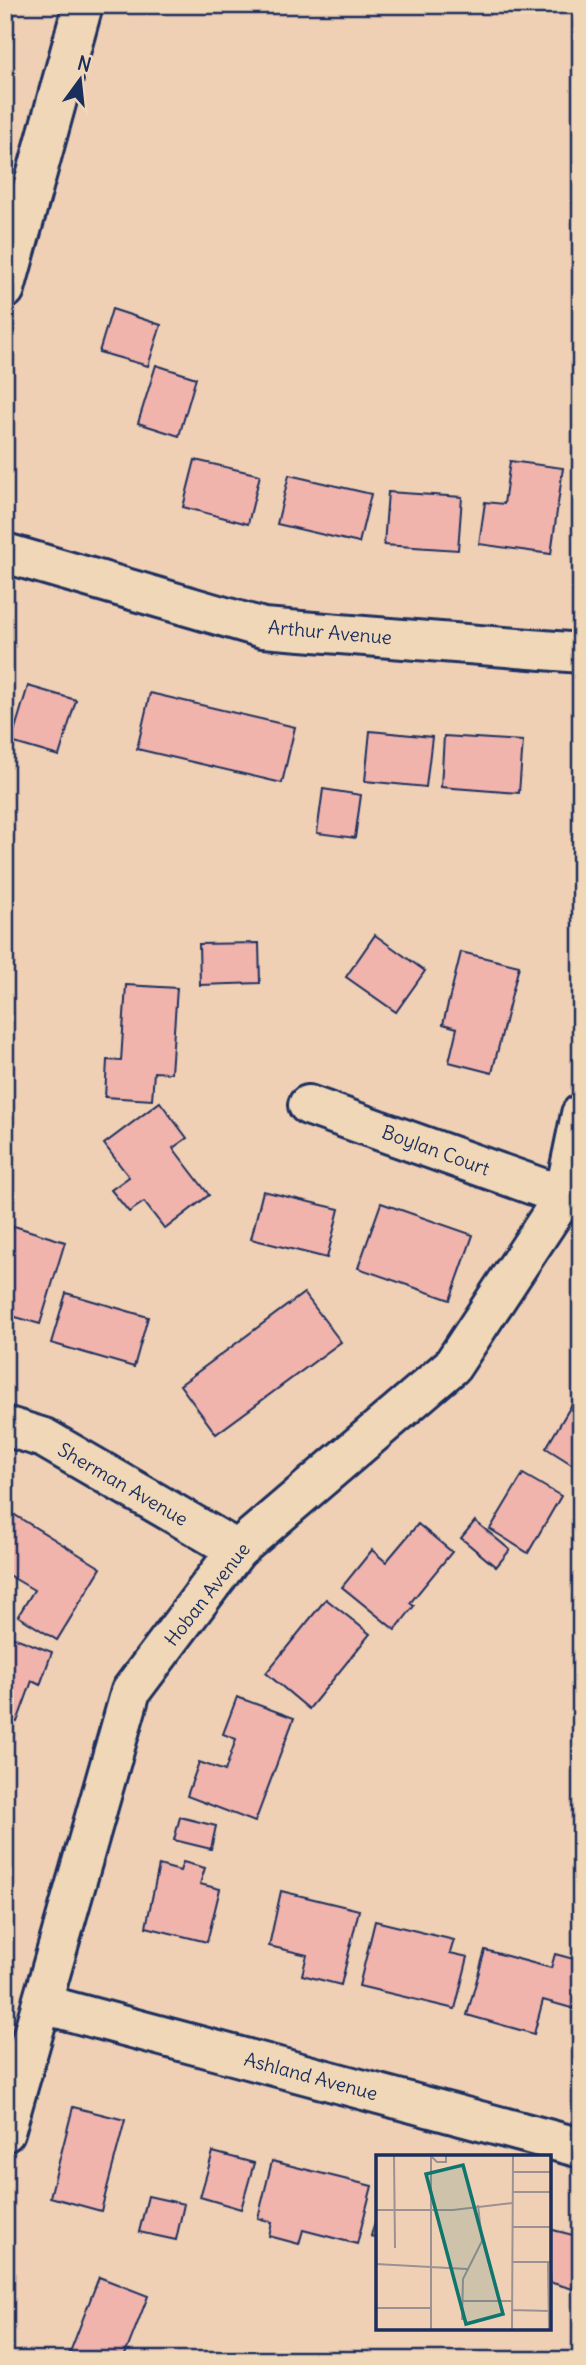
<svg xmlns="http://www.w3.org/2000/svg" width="586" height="2365" viewBox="0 0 586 2365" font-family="Delius,sans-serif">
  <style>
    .building { fill: #f0b4ad; stroke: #1b2f5e; stroke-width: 2 }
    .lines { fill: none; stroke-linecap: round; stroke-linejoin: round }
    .minor-casing { stroke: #1b2f5e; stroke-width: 44 }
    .minor { stroke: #f0d7b7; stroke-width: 38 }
    .labels { text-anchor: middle; stroke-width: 6; stroke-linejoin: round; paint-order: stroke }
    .street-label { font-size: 19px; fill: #1b2f5e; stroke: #f0d7b7 }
    .inset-road { fill: none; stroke: #9b9092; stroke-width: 2 }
    .view { fill: #0f766e; fill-opacity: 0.15; stroke: #0f766e; stroke-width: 3.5 }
    .inset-edge { fill: none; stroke: #1b2f5e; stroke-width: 3.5 }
  </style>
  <rect width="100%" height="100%" fill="#f0d0b5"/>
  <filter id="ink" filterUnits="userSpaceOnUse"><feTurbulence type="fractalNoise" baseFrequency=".0143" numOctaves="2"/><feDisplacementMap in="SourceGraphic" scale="14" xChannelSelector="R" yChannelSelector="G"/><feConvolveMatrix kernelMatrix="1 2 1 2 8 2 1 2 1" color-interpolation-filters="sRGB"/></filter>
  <g filter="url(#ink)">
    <g class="building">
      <polygon points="112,309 161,325 148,366 99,352"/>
      <polygon points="156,365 196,378 179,436 138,423"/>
      <polygon points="195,460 260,475 248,524 183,507"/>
      <polygon points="510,461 563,468 551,554 479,544 485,502 504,504"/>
      <polygon points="289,475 371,494 359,543 277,524"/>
      <polygon points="388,492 462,497 458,550 384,545"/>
      <polygon points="28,686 76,700 59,756 11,742"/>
      <polygon points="150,693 295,727 282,783 137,749"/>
      <polygon points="370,731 432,737 426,787 365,781"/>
      <polygon points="444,736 523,741 519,793 441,787"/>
      <polygon points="323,789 361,795 355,838 317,833"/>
      <polygon points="375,935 425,971 396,1012 346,977"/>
      <polygon points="259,943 260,983 200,985 199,944"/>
      <polygon points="461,952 519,966 492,1073 449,1062 457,1028 443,1024"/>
      <polygon points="126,985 177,988 171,1073 154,1072 152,1100 105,1097 107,1060 121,1061"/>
      <polygon points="160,1102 187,1138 173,1148 209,1195 165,1229 144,1202 129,1212 111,1190 129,1177 104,1144"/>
      <polygon points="263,1191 339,1209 327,1258 251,1239"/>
      <polygon points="381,1203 473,1235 450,1300 358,1268"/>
      <polygon points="14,1226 65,1242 40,1324 5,1314 5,1247"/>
      <polygon points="66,1293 148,1317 134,1367 51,1343"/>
      <polygon points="304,1293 341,1342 216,1434 180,1385"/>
      <polygon points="581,1389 581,1470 546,1448"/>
      <polygon points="523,1474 561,1496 528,1553 490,1529"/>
      <polygon points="10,1512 101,1568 57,1640 18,1616 34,1590 5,1573 5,1519"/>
      <polygon points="475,1521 510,1550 496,1567 461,1538"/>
      <polygon points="418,1524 452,1552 410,1603 414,1606 395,1630 342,1587 372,1550 386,1562"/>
      <polygon points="326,1599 370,1634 309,1709 266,1673"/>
      <polygon points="5,1634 52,1652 40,1685 32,1681 17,1722 5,1718"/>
      <polygon points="237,1697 294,1718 255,1822 187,1796 199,1762 225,1771 236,1739 223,1734"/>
      <polygon points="5,1745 11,1746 5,1770"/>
      <polygon points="180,1817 216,1826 211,1849 174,1840"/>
      <polygon points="183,1862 205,1868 200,1884 220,1889 207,1942 146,1927 159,1865 180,1871"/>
      <polygon points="281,1891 359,1910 341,1985 302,1975 307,1955 269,1946"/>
      <polygon points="375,1921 454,1940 450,1953 468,1957 455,2009 359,1986"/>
      <polygon points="485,1950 551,1968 555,1954 581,1961 581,1987 575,2009 543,2000 534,2034 467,2015"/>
      <polygon points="73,2107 125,2120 101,2211 50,2197"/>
      <polygon points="213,2152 254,2163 241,2209 200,2197"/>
      <polygon points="272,2161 372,2186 357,2244 303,2230 299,2244 269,2236 272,2222 258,2218"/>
      <polygon points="148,2196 184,2204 176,2240 139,2232"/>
      <polygon points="378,2211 378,2238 371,2236"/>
      <polygon points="549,2229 581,2237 581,2257 573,2289 549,2282"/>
      <polygon points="99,2277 148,2296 123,2360 67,2360"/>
    </g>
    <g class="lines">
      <g class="minor-casing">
        <g id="minor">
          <polyline points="5,289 83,5"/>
          <polyline points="5,553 263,628 581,653"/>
          <polyline points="308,1105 564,1196"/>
          <polyline points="5,1426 44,1438 237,1550"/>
          <polyline points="42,2004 581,2148"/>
          <polyline points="5,2132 131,1691 237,1550 452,1366 564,1196 581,1114"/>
        </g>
      </g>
      <use href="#minor" class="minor"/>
    </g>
  </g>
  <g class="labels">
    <g class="street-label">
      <text transform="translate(330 632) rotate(5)" y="7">Arthur Avenue</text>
      <text transform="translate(436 1150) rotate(20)" y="7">Boylan Court</text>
      <text transform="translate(123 1484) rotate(30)" y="7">Sherman Avenue</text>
      <text transform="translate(207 1594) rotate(-52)" y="7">Hoban Avenue</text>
      <text transform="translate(311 2076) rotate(15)" y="7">Ashland Avenue</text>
    </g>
  </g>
  <g transform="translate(376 2155)">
    <rect width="175" height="175" fill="#f0d0b5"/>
    <path class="inset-road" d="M18,0l1,93M55,1l6,6h9v-7M137,17h38M136,37h39M0,55h77l59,-7M136,72h39M137,107h37M172,107l1,68M0,109l91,5M86,146h50M0,153h55M136,155l38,1M86,165l1,-41 19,-38 -4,-36M55,175v-175M136,175l1,-175"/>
    <path class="view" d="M87,10l40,149 -37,10 -40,-150z"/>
    <rect width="175" height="175" class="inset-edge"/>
  </g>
  <rect width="586" height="2365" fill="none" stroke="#f0d7b7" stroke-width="28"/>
  <rect x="14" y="14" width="558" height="2337" fill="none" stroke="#1b2f5e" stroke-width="2.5" filter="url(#ink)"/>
  <g transform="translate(80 80) rotate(15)" stroke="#f0d7b7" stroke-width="5" paint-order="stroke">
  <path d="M0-5L12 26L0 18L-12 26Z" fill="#1b2f5e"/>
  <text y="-10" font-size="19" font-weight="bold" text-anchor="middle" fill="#1b2f5e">N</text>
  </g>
</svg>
